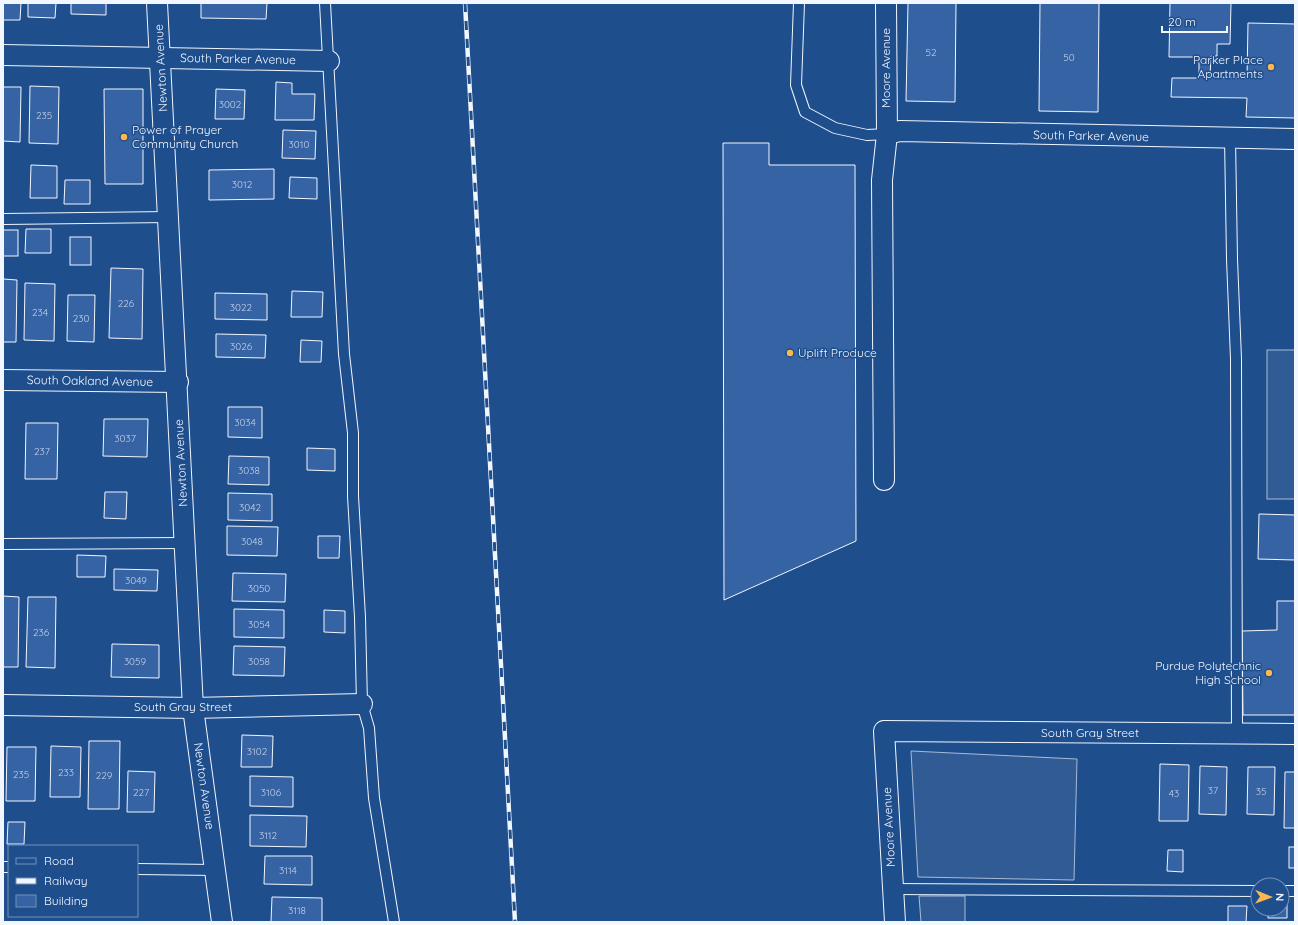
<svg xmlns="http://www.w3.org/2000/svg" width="1298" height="925" viewBox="0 0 1298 925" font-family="Quicksand,sans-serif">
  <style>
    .built { fill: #305b95; stroke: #a8bbd7 }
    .building { fill: #3563a3; stroke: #f2f6ff }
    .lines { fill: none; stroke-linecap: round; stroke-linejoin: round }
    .service-casing { stroke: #f2f6ff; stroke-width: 12 }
    .minor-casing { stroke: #f2f6ff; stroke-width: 22 }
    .service { stroke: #1f4e8c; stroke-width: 10 }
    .minor { stroke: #1f4e8c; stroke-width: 20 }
    .rail-casing { stroke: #f2f6ff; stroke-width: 4.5 }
    .rail { stroke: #1f4e8c; stroke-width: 3; stroke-dasharray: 9; stroke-linecap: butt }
    .poi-dot { fill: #ffb74d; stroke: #1f4e8c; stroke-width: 1.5 }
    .labels { text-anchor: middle; stroke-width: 3; stroke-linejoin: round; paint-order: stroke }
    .number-label { font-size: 10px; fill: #c3d1e8 }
    .street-label { font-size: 12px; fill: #f2f6ff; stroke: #1f4e8c }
    .poi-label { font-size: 12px; fill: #f2f6ff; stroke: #1f4e8c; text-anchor: end }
  </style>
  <rect width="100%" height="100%" fill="#1f4e8c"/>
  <g class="built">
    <rect x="1267" y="350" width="28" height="149"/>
    <polygon points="911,751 1077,759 1074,880 918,877"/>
    <polygon points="919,896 965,896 965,922 921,922"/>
  </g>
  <g class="building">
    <polygon points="3,3 21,3 20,20 3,20"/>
    <polygon points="28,3 56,3 55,18 28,17"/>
    <polygon points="71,3 106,3 106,15 71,14"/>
    <polygon points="201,3 267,3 266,19 201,18"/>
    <polygon points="908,3 956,3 955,102 906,101"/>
    <polygon points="1040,3 1099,3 1098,112 1039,111"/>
    <polygon points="1170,3 1231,3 1230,44 1217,44 1217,56 1211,56 1210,77 1247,78 1248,23 1295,24 1295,118 1246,117 1247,98 1171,97 1172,78 1199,78 1199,57 1169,57"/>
    <polygon points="276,82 292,83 292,94 315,94 314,120 275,120"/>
    <polygon points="30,86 59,87 58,144 29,143"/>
    <polygon points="3,87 21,87 20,142 3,141"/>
    <polygon points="104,89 143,89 143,184 105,184"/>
    <polygon points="216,89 245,90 244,119 215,119"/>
    <polygon points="283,130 316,131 315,159 282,158"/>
    <polygon points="723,143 769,143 769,165 855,165 856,541 724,600"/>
    <polygon points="31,165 57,166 57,198 30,198"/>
    <polygon points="274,169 274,199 209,200 209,170"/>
    <polygon points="290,177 317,178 317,199 289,198"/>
    <polygon points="65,180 90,180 90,204 64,204"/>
    <polygon points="26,229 51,229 51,253 25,253"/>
    <rect x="3" y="230" width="15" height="26"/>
    <rect x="70" y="237" width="21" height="28"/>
    <polygon points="111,268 143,269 142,339 109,338"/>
    <polygon points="3,279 17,280 16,342 3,342"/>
    <polygon points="25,283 55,284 54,341 24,340"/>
    <polygon points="292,291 323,292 322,317 291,317"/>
    <polygon points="215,293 267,294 267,320 215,319"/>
    <polygon points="68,295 95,295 94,342 67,341"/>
    <polygon points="216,334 266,335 265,358 216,357"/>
    <polygon points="301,340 322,341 321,362 300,362"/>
    <polygon points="228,407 262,407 262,438 228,437"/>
    <polygon points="104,419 148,419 147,457 103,456"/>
    <polygon points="26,423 58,423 57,479 25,479"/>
    <polygon points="307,448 335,449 335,471 307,470"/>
    <polygon points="229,456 269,457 269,485 228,484"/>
    <polygon points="105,492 127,492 126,519 104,518"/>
    <polygon points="228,493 272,494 272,521 228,520"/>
    <polygon points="1259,514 1295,515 1295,560 1258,559"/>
    <polygon points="227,526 278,527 277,556 227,555"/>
    <polygon points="318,536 340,536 339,558 318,558"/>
    <polygon points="77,555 106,556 105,577 77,577"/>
    <polygon points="114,569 158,570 157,591 114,590"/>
    <polygon points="233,573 286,574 285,602 232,601"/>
    <polygon points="3,596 19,597 18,667 3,667"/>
    <polygon points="28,597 56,597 55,668 26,667"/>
    <polygon points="1277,601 1295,601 1295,715 1243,715 1242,631 1277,630"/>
    <polygon points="234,609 284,610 284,638 234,637"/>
    <polygon points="324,610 345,611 345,633 324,632"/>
    <polygon points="112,644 159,645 159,678 111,677"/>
    <polygon points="234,646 285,647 284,676 233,675"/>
    <polygon points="242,735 273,736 272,767 241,767"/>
    <polygon points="89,741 120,741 119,809 88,809"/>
    <polygon points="51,746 81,747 80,797 50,797"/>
    <polygon points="7,747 36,747 35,801 6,801"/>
    <polygon points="1160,764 1189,765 1188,821 1159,821"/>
    <polygon points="1200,766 1227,767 1226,815 1199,814"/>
    <polygon points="1248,767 1275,767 1274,815 1247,814"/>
    <polygon points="128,771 155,772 154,812 127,812"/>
    <polygon points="1285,772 1295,772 1295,828 1284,828"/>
    <polygon points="250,776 293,777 293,807 250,806"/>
    <polygon points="250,815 307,816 306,847 250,846"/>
    <polygon points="8,822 25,822 24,844 7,844"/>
    <rect x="1289" y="847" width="6" height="21"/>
    <polygon points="1168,850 1183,850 1183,872 1167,871"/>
    <polygon points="265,856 312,856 312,885 264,884"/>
    <polygon points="272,897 322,898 322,922 271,922"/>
    <polygon points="1282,897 1287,897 1287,918 1268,918 1268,909 1282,909"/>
    <polygon points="1228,906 1247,906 1246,922 1228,922"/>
  </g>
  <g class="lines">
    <g class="service-casing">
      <g id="service">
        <polyline points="325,3 344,354 353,433 353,496 360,617 362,704 369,728 374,798 394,922"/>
        <polyline points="799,3 796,85 805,112 835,128 867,135 887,134"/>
        <polyline points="1230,138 1232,259 1236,359 1237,734"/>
        <polyline points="3,219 169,217"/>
        <polyline points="3,544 185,543"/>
        <polyline points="3,867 9,867"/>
        <polyline points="137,869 215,870"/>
        <polyline points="893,889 1258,891"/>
        <polyline points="1282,891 1295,891"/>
      </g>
    </g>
    <g class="minor-casing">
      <g id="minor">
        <polyline points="157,3 193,708 222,922"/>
        <polyline points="3,55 329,61"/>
        <polyline points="887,134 900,131 1295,139"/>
        <polyline points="3,380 178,382"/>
        <polyline points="884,480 882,180 887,134 886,3"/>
        <polyline points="3,705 193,708 362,704"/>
        <polyline points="895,922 884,731 1295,734"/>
      </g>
    </g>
    <use href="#service" class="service"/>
    <use href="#minor" class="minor"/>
    <g class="rail-casing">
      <polyline id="rail" points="465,3 515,922"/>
    </g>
    <use href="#rail" class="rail"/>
  </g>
  <g class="poi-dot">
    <circle cx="1271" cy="67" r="4"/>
    <circle cx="124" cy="137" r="4"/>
    <circle cx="790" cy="353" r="4"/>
    <circle cx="1269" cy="673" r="4"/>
  </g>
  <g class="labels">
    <g class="number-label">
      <text x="931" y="56">52</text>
      <text x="1069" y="61">50</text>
      <text x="230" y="108">3002</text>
      <text x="44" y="119">235</text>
      <text x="299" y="148">3010</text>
      <text x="242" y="188">3012</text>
      <text x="126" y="307">226</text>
      <text x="241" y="311">3022</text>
      <text x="40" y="316">234</text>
      <text x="81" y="322">230</text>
      <text x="241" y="350">3026</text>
      <text x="245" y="426">3034</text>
      <text x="125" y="442">3037</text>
      <text x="42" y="455">237</text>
      <text x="249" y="474">3038</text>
      <text x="250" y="511">3042</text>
      <text x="252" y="545">3048</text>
      <text x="136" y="584">3049</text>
      <text x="259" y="592">3050</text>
      <text x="259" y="628">3054</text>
      <text x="41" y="636">236</text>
      <text x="135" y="665">3059</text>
      <text x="259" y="665">3058</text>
      <text x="257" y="755">3102</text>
      <text x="66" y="776">233</text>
      <text x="21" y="778">235</text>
      <text x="104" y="779">229</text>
      <text x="1213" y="794">37</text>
      <text x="1261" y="795">35</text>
      <text x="141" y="796">227</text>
      <text x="271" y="796">3106</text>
      <text x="1174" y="797">43</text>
      <text x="268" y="839">3112</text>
      <text x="288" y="874">3114</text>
      <text x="297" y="914">3118</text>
    </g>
    <g class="street-label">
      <text transform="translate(238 59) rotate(1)" y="4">South Parker Avenue</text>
      <text transform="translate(161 68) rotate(-93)" y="4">Newton Avenue</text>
      <text transform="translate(886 68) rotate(-90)" y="4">Moore Avenue</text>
      <text transform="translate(1091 136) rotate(1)" y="4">South Parker Avenue</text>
      <text transform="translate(90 381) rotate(1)" y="4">South Oakland Avenue</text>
      <text transform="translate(181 463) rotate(-93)" y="4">Newton Avenue</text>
      <text x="183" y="711">South Gray Street</text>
      <text x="1090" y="737">South Gray Street</text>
      <text transform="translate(204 786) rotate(82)" y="4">Newton Avenue</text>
      <text transform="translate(889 827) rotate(-93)" y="4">Moore Avenue</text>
    </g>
    <g class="poi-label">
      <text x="1263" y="64">Parker Place<tspan x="1263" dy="14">Apartments</tspan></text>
      <text x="132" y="134" text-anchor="start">Power of Prayer<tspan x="132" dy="14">Community Church</tspan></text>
      <text x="798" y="357" text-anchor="start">Uplift Produce</text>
      <text x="1261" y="670">Purdue Polytechnic<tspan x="1261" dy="14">High School</tspan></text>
    </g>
  </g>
  <rect width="1298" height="925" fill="none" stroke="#f2f6ff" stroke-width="8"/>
  <rect x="8" y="845" width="130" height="72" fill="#1f4e8c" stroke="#7391ba"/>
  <rect x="16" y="858" width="20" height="6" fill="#1f4e8c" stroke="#7391ba"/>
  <text x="44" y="865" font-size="12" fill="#f2f6ff">Road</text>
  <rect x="16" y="878" width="20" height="6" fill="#f2f6ff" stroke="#7391ba"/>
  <text x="44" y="885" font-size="12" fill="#f2f6ff">Railway</text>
  <rect x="16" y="895" width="20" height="12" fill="#3563a3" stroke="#7391ba"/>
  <text x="44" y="905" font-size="12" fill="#f2f6ff">Building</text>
  <g transform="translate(1270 897) rotate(91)"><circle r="19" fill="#1f4e8c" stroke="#7391ba"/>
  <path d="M0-3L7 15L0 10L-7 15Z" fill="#ffb74d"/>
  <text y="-6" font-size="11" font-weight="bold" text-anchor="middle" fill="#f2f6ff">N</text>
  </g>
  <path d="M1162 26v6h65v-6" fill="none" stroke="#f2f6ff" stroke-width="2"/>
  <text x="1168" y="26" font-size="12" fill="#f2f6ff" stroke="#1f4e8c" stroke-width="3" paint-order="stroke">20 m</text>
</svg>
